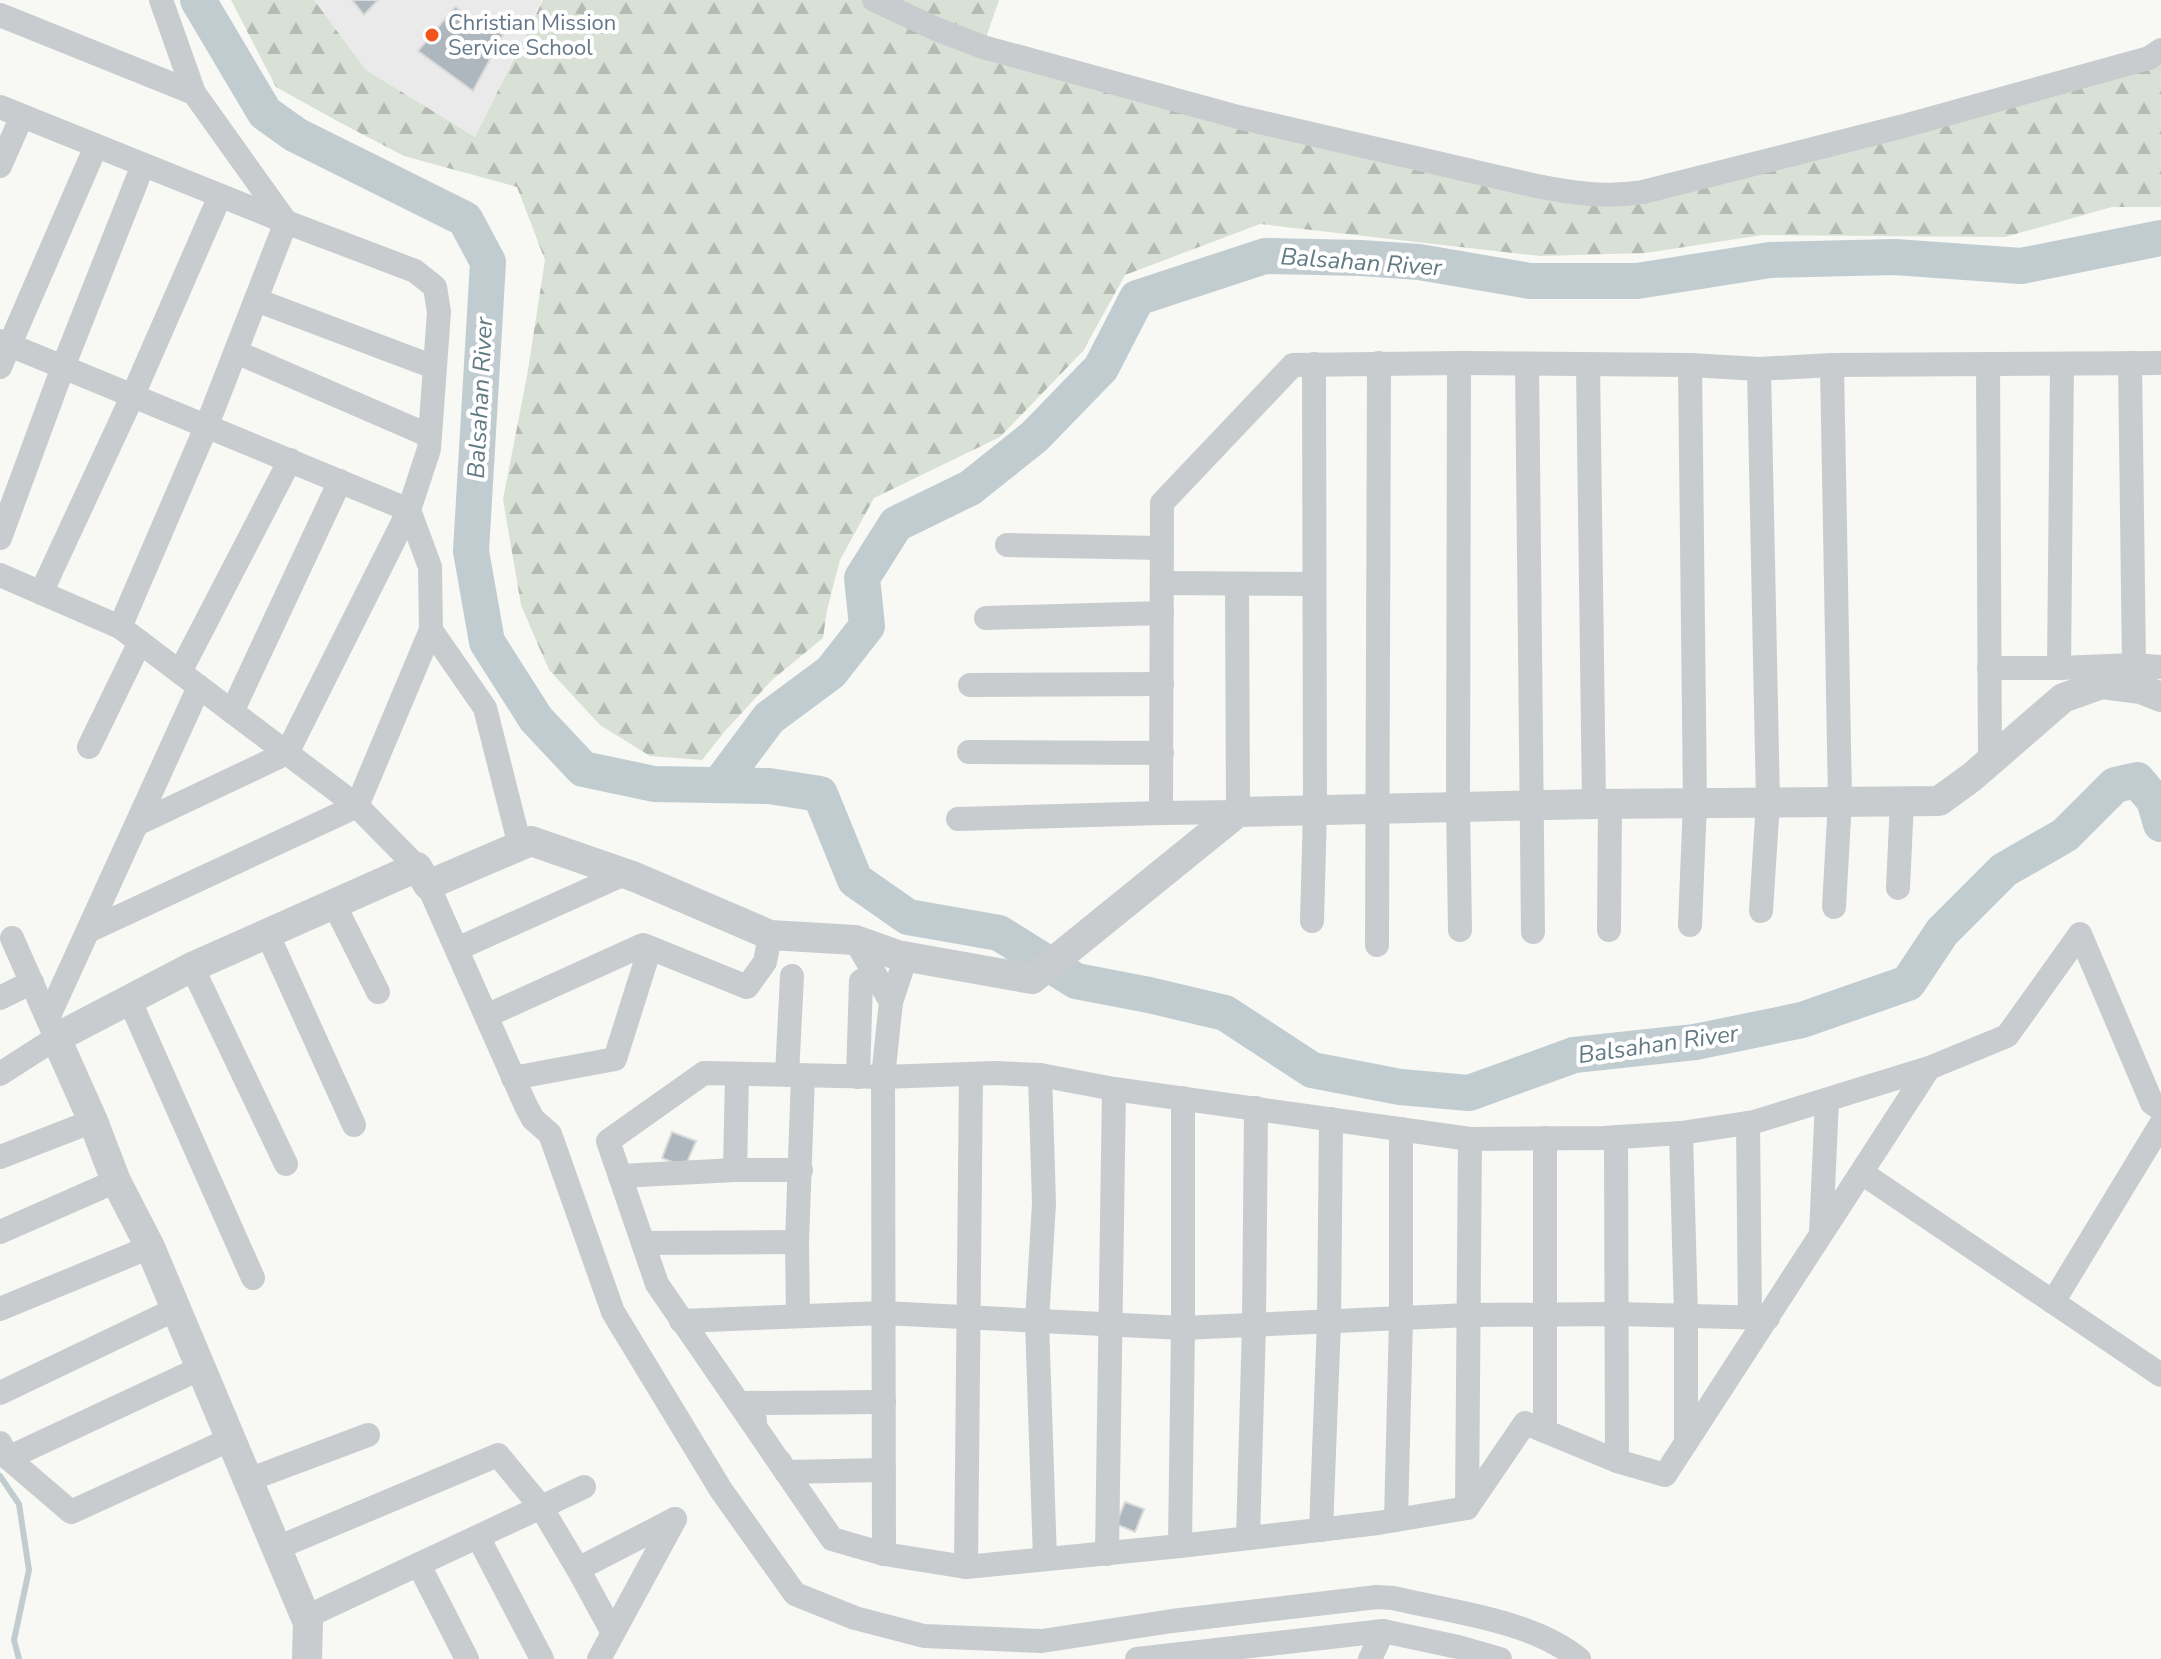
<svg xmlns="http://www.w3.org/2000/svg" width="2161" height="1659" viewBox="0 0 2161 1659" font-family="'Nunito Sans',sans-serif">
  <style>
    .built { fill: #e9eae9 }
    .forest { fill: url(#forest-firs) }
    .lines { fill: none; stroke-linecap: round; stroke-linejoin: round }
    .stream { stroke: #c1ccd1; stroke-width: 6 }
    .river { stroke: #c1ccd1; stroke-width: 36 }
    .building { fill: #aeb7bd; stroke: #dadad8; stroke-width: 2 }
    .minor { stroke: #c8cccf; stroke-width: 24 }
    .tertiary { stroke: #c8cccf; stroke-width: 30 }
    .poi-dot { fill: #f2541c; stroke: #fff; stroke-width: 3 }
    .labels { text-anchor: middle; stroke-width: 8; stroke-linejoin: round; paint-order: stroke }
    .poi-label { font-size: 22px; fill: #657889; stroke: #fff; text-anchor: start }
    .water-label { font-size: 24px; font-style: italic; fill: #617a84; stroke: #fff }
  </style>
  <defs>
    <pattern id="forest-firs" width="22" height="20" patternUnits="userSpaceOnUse" patternTransform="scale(2)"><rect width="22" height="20" fill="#d9e1d6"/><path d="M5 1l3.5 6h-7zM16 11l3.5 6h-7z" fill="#b4bbb3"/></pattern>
  </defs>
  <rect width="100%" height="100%" fill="#f8f8f5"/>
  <polygon class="built" points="314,0 542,0 475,137 366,70"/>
  <polygon class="forest" points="231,0 314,0 366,70 475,137 543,0 999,0 983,46 1591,195 2161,50 2161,207 2112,207 2005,237 1762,235 1646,253 1540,256 1260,224 1125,275 1083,351 1000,437 874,498 840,560 827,610 823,638 772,680 725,731 702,760 650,756 600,725 549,670 521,605 503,499 527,376 545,260 517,187 404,156 339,122 276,87"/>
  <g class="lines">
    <polyline class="stream" points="0,1476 19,1504 29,1570 14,1640 19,1659"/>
    <g class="river">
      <polyline points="198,0 265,113 296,135 465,219 488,262 471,551 487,642 536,719 583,769 654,784 769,786 820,794 855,880 908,917 999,933 1076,981 1149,995 1225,1013 1312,1070 1400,1087 1469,1093 1574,1055 1695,1042 1802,1020 1908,983 1942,932 2004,870 2065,835 2115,785 2137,780 2154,800 2161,824"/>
      <polyline points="719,785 769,718 831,672 867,626 862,578 896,524 970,488 1034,437 1101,368 1137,298 1265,256 1361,258 1419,262 1530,281 1637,281 1770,260 1895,257 2021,266 2161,238"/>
    </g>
  </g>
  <g class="building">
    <polygon points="352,0 378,0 364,15"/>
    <polygon points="455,7 503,35 473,91 418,51"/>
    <polygon points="672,1132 696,1141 685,1167 662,1158"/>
    <polygon points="1125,1502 1144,1509 1135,1532 1116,1524"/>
  </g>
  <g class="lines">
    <g class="minor">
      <path d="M874,0l62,29 47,18 255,70 294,68c38,8 73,13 111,7l257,-65 249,-69 12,-8"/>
      <polyline points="0,15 194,93"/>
      <polyline points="0,107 286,222 415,271 435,287 439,312 429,449 409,510 430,567 431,630 357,806 88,931"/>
      <polyline points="0,166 22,116"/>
      <polyline points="256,300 434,367"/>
      <polyline points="0,341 409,510 287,753 137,824"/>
      <polyline points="236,352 430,436"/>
      <polyline points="1459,363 1458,807 1460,930"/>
      <polyline points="2130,363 2134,665"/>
      <polyline points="1527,364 1533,932"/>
      <polyline points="1588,365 1594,804"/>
      <polyline points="1832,365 1840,800 1834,907"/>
      <polyline points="1988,365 1990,761"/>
      <polyline points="0,367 96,146"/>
      <polyline points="1759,369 1768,802 1761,911"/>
      <polyline points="0,538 63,367 143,165"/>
      <polyline points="1007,545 1162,548"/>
      <polyline points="0,575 120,627 357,806 417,867"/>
      <polyline points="1162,583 1314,584"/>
      <polyline points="1237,584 1238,812 1161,813 1162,503 1293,365 1459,363 1690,365 1759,369 1832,365 2161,363"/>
      <polyline points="41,593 133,395 220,196"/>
      <polyline points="986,618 1162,613"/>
      <polyline points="120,627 207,425 286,222 194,93 161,0"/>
      <polyline points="431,630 485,708 520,846"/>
      <polyline points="1989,668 2059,668 2134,665 2161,667"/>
      <polyline points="2059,668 2062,364"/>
      <polyline points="180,672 290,460"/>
      <polyline points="970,685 1162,684"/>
      <polyline points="232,712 340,481"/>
      <polyline points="89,747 140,642"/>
      <polyline points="969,752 1162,753"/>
      <polyline points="958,819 1161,813"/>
      <path d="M428,885l98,221 7,13 17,15 63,178 108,178 74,104 60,24 69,18 118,5 130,-20 205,-24 16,1c59,14 138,22 186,61"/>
      <polyline points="1898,888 1902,801"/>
      <polyline points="334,904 378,992"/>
      <polyline points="1312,921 1315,811 1314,364"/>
      <polyline points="1690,925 1695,803 1690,365"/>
      <polyline points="1609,930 1610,804"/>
      <polyline points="267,933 354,1125"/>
      <polyline points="855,940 891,1002"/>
      <polyline points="1377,945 1379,363"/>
      <polyline points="457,949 624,874"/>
      <polyline points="192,967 286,1164"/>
      <polyline points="0,998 32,982"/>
      <polyline points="129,999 253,1278"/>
      <polyline points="486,1016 643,945 747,987 765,962 770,935"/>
      <polyline points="48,1018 199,687"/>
      <polyline points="1929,1068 1665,1475 1617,1461 1525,1423 1467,1508 1378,1523 1180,1546 966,1567 884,1554 832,1539 657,1284 608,1141 704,1073 883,1077 995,1073 1040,1075 1114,1089 1470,1139 1604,1138 1681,1133 1754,1122 1929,1068 2007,1036 2080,934 2152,1103 2161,1109"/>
      <polyline points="0,1074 56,1038 12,938"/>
      <polyline points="787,1075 792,976"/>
      <polyline points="1040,1075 1044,1203 1037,1321 1045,1559"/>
      <polyline points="858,1077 861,981"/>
      <polyline points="513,1078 615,1059 650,948"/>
      <polyline points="1748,1123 1750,1318"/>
      <polyline points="1681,1133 1686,1315 1686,1442"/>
      <polyline points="1616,1137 1617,1461"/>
      <polyline points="0,1157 93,1121"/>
      <polyline points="735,1170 737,1074"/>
      <polyline points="1862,1173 2161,1375"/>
      <polyline points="620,1176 735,1170 801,1170"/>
      <polyline points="0,1232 116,1181"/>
      <polyline points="1821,1233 1827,1100"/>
      <polyline points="643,1243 797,1242"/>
      <polyline points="2053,1302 2161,1124"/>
      <polyline points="0,1309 150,1247"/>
      <polyline points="798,1316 797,1242 803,1076"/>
      <polyline points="681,1321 883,1313 1183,1328 1469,1315 1618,1314 1768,1318"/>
      <polyline points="0,1393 176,1309"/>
      <polyline points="755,1420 745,1403 884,1402"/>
      <polyline points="1545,1431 1545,1138"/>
      <polyline points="0,1443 8,1458 71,1512 231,1439"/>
      <polyline points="8,1458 201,1368"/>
      <polyline points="780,1462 786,1472 884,1470"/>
      <polyline points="248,1480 368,1435"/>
      <polyline points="1467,1508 1470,1139"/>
      <polyline points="1396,1520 1401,1319 1401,1129"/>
      <polyline points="1321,1530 1329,1322 1331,1119"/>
      <polyline points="478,1537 542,1659"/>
      <polyline points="1248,1538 1254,1325 1256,1108"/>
      <polyline points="1180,1546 1183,1328 1183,1098"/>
      <polyline points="277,1548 498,1455 541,1507 578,1569 613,1633"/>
      <polyline points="884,1554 883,1077 891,1002 906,957"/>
      <polyline points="1107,1554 1114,1089"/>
      <polyline points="419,1565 467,1659"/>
      <polyline points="966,1567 971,1074"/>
      <polyline points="578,1569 675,1519"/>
      <polyline points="306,1617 584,1487"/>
      <polyline points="599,1659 675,1519"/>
      <polyline points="1137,1659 1383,1631 1458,1647 1500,1659"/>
      <polyline points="1370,1659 1383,1631"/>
    </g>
    <polyline class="tertiary" points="307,1659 308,1623 150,1247 116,1181 93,1121 56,1038 192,967 417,867 428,885 531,841 635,877 770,935 855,940 897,955 1032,979 1238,812 1594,804 1939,801 1972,777 2063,698 2102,684 2141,689 2161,697"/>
  </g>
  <circle class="poi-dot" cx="432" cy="35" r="8"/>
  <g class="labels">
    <g class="poi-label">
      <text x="448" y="30">Christian Mission<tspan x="448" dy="25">Service School</tspan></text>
    </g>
    <g class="water-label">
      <text transform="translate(1361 262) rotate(4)" y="8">Balsahan River</text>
      <text transform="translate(480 398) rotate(-87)" y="8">Balsahan River</text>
      <text transform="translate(1658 1044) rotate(-8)" y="8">Balsahan River</text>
    </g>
  </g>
</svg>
